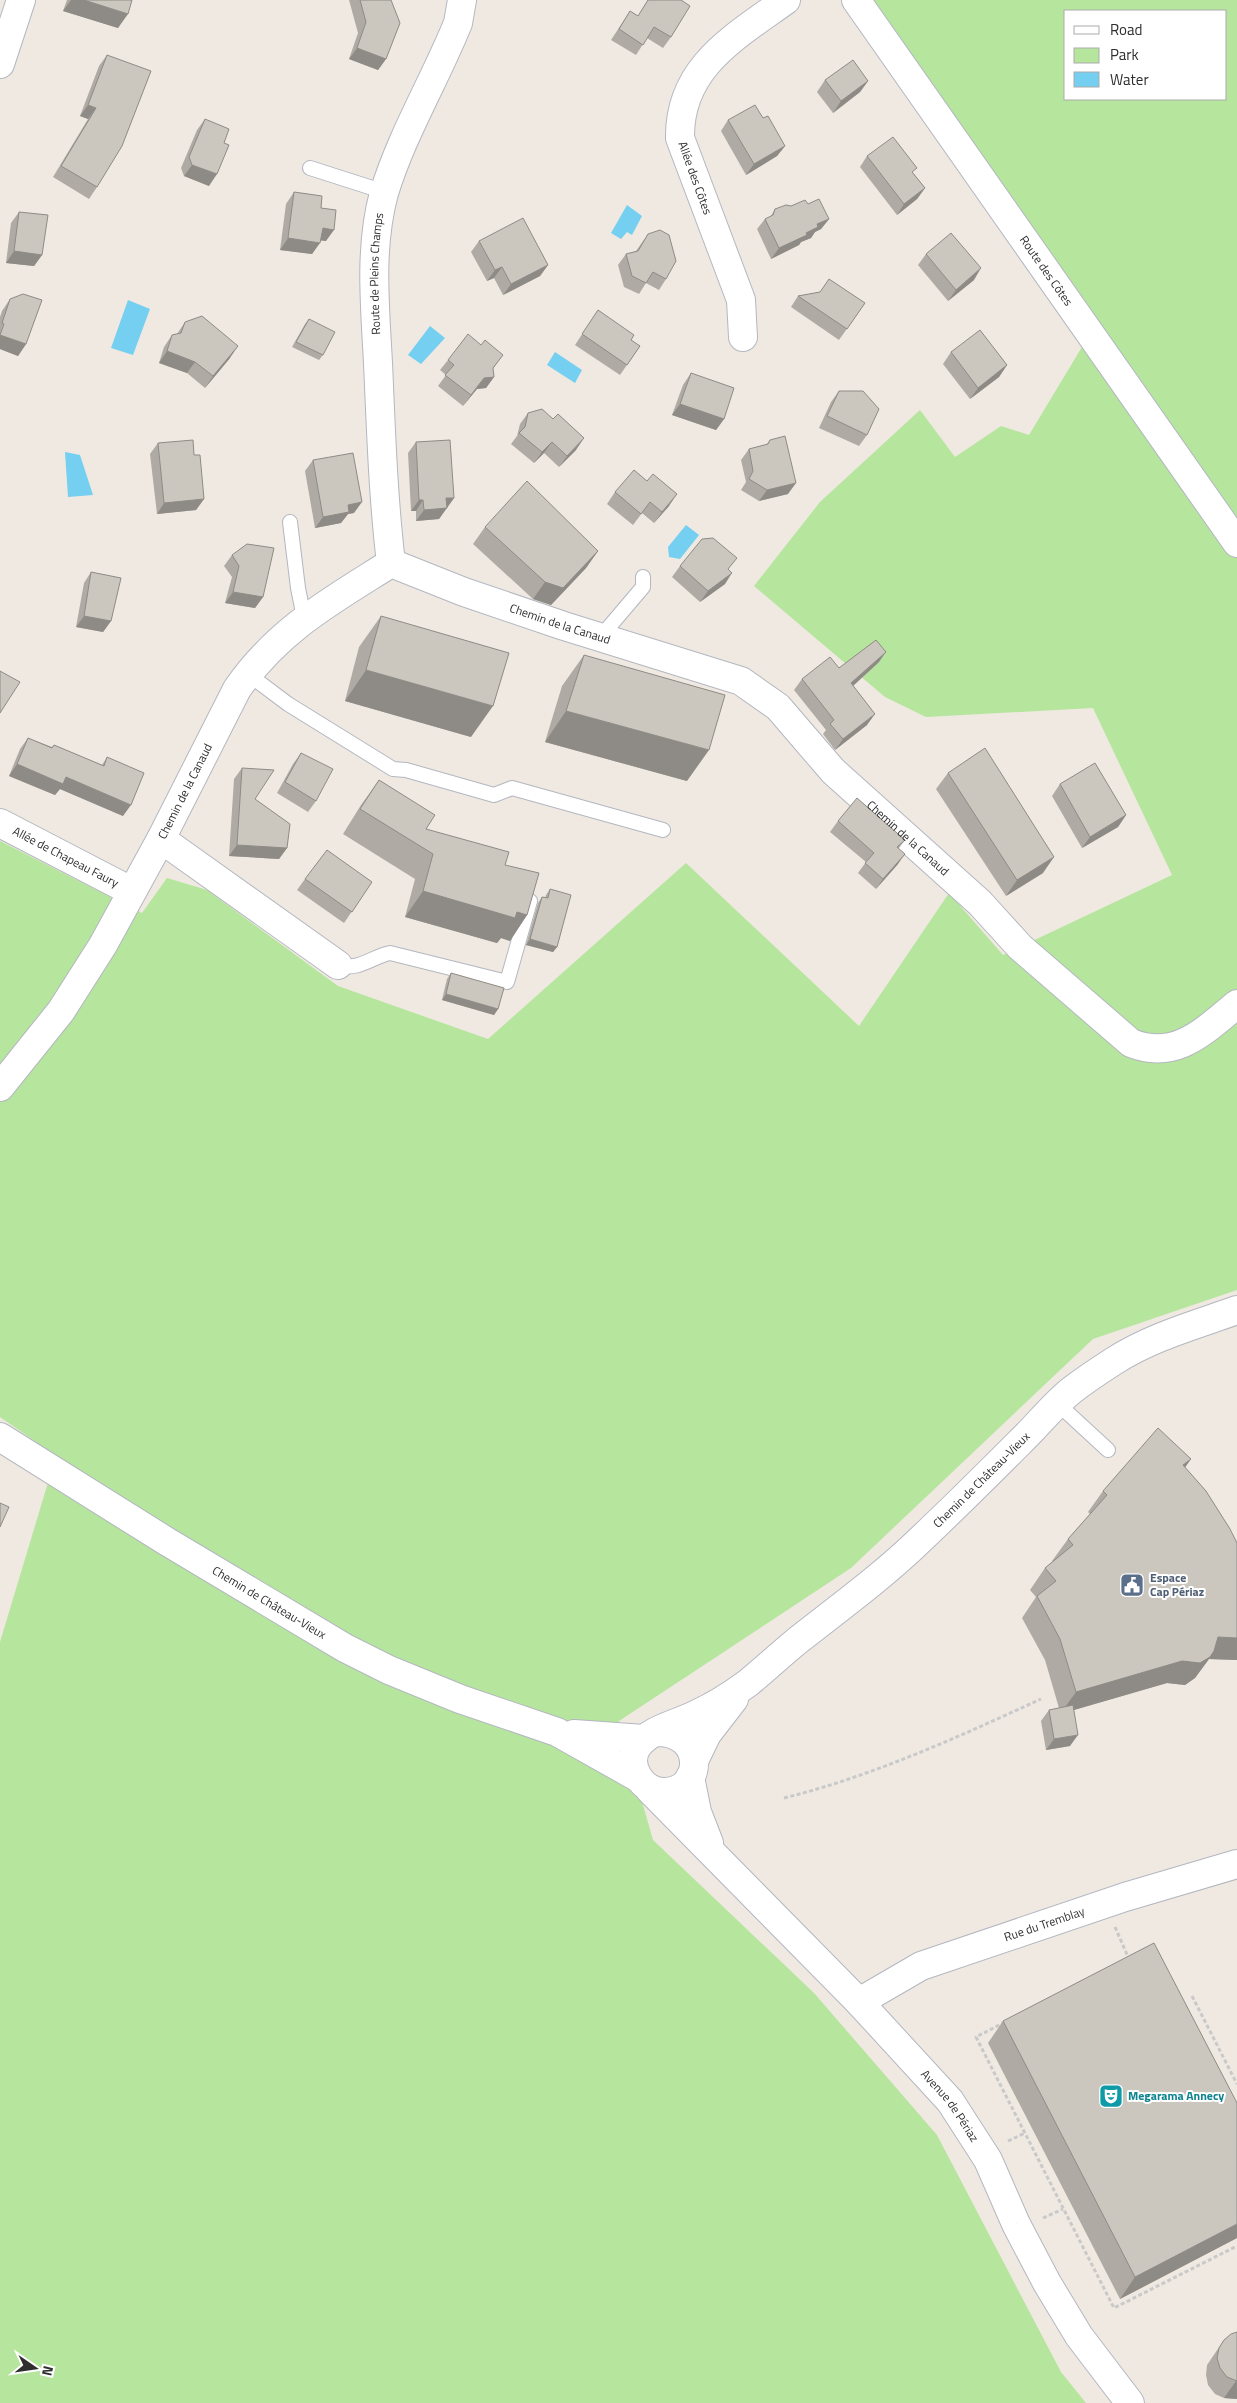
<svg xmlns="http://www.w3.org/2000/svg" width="1237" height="2403" viewBox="0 0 1237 2403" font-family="'Titillium Web',sans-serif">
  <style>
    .green { fill: #b6e59e; fill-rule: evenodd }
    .water { fill: #75cff0 }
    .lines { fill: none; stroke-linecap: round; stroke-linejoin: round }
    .lane-casing { stroke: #b4b7c1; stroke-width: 16 }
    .street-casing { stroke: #b4b7c1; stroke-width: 30 }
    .secondary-casing { stroke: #b4b7c1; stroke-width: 30 }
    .path { stroke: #c9c9c9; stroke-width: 3; stroke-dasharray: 4 2.5; stroke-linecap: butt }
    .lane { stroke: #fff; stroke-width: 14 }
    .street { stroke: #fff; stroke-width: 28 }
    .secondary { stroke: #fff; stroke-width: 28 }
    .wall { fill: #afaba4 }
    .shaded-wall { fill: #8e8b86 }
    .building { fill: #cbc7bf; stroke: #8e8b86 }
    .labels { text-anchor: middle; stroke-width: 4; stroke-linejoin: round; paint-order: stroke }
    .street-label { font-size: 12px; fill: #2e2e2e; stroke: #fff }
    .service-label { font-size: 12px; font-weight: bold; fill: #4e5e75; stroke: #fff; text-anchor: start }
    .culture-label { font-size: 12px; font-weight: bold; fill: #0d838f; stroke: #fff; text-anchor: start }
  </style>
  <rect width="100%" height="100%" fill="#efe9e1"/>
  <path class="green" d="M874,0h363v1290l-144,49 -242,229 -232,153 34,119 161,153 123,142 124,237 25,31h-1086v-761l56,-186 -56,-39v-576l142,72 25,-35 40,12 131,96 150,53 198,-176 173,163 90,-133 54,62 169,-80 -79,-167 -167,9 -41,-20 -131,-111 66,-84 100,-92 35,47 46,-31 28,9 68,-113zM1066,11h160v88h-160z"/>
  <g class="water">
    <polygon points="627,205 642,216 632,235 627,232 621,239 611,233"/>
    <polygon points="128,300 150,309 133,355 111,348"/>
    <polygon points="430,326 445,338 421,364 408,355"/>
    <polygon points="555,352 582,370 575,383 547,365"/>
    <polygon points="65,452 80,455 93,495 68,497"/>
    <polygon points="686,525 699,535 680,559 669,557 668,547"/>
  </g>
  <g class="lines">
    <g class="lane-casing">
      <g id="lane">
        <polyline points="310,168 385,192"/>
        <polyline points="290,522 298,588 304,618"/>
        <polyline points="605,639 609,627 643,587 643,577"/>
        <polyline points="248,674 288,704 393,769 406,770 494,795 512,788 663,830"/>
        <path d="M338,965c21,6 33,-8 52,-12l117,29 23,-81"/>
        <polyline points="1058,1404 1108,1450"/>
      </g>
    </g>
    <g class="street-casing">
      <g id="street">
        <path id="s1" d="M856,0l381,543"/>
        <polyline points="0,64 21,0"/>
        <path d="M743,337l-2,-37 -61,-162c-1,-71 55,-101 106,-138"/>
        <path id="s2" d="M391,563c-8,-67 -10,-133 -13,-200 -3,-57 -9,-115 6,-170 18,-59 51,-113 74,-170l4,-23"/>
        <path id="s3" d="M0,823l131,68"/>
        <polyline points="161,839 338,965"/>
        <path id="s4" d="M0,1087l61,-76 42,-66 58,-106 76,-150c42,-60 94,-88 154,-126l73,29 100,34 177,55 37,26 55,64 147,132 40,44 111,96c45,18 73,-12 106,-39"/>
        <polyline points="690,1777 697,1812 709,1843"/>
        <path id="s5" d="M650,1790l209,212 91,99 38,59 28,64 31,59 32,53 51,67"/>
        <path id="s6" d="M859,2002l62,-36 204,-69 112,-33"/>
      </g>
    </g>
    <g class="secondary-casing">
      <g id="secondary">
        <path id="s7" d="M0,1437l166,104 179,107 44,22 71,29 97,33 80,45"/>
        <path id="s8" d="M657,1732c49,0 47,59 8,60 -22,1 -40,-26 -28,-45 12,-18 41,-23 60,-33 17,-8 36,-20 51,-31 17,-14 32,-28 49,-42 42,-33 86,-65 124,-102 34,-32 67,-65 99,-97 18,-17 33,-37 52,-52 13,-10 28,-20 42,-29 37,-24 81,-36 123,-51"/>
        <polyline points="574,1734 644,1739"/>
        <polyline points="694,1761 707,1734 734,1699"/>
      </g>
    </g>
    <g class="path">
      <path d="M784,1798c89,-22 174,-61 257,-99"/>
      <polyline points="1115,1927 1129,1959"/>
      <polyline points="1192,1996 1237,2084"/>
      <polyline points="1005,2022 976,2037 1114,2308 1237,2246"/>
      <polyline points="1008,2141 1025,2133"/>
      <polyline points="1043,2218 1063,2209"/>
    </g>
    <use href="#lane" class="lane"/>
    <use href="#street" class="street"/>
    <use href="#secondary" class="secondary"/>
  </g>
  <g class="wall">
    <polygon points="67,0 132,0 118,28 63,11"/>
    <polygon points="349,0 391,0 386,59 378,70 349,59 358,33"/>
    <polygon points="648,0 681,0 671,37 663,48 647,38 636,55 611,40 630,11 638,16"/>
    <polygon points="107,55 97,187 89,199 53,177 88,119 80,116 99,66"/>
    <polygon points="825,80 868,81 860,92 833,113 817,92"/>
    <polygon points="763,118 785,146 777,156 746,175 721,131 728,120"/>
    <polygon points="205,119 209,186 184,176 181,168 197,130"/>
    <polygon points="867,156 914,174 925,188 917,199 897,215 860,167"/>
    <polygon points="294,192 321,208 326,241 321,240 312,254 280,250 286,204"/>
    <polygon points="808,204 829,219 821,229 815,232 811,238 801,242 799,245 771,259 757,229 765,219 771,216 775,209 791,206"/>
    <polygon points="19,212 42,255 34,266 6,263 11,223"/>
    <polygon points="648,234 666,279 659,290 646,283 639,294 624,287 618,265 626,254 636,251"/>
    <polygon points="479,241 548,265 540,276 503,295 494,278 487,281 471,252"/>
    <polygon points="926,254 974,280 948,301 918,265"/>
    <polygon points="820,292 865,303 839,340 791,307 798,296"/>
    <polygon points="10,299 26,344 18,356 0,349 0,317 2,311"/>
    <polygon points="598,310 631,340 640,346 620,375 575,345"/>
    <polygon points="309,319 323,355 319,360 292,347 305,324"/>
    <polygon points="185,322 230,358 205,388 187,373 159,363 164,347 172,335 177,334"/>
    <polygon points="951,352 1007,365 999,377 970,399 943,364"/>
    <polygon points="448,360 493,369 494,377 486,388 477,389 463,406 438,386 446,375 440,370"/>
    <polygon points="691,373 724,419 716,430 672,415 683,385"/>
    <polygon points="839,391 867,435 859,446 819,428 831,402"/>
    <polygon points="528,413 576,450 559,467 544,453 534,463 511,444 517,436 520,424"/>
    <polygon points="770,440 788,494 759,501 741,490 746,482 741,460 749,449 766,445"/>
    <polygon points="416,442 454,498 439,519 416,521 416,511 411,511 408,453"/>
    <polygon points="158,443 194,455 204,499 196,510 157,514 150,454"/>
    <polygon points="313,460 354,513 348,514 341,523 315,528 305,471"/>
    <polygon points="615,492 669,506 654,523 642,513 633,525 607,504"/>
    <polygon points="485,527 598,551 586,568 551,605 533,599 473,544"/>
    <polygon points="232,555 263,597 255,608 225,603 232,577 224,566"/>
    <polygon points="680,566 729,570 725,584 700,602 672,577"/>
    <polygon points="91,572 111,621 103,632 76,627 84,583"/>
    <polygon points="381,616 471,737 345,701 359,647"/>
    <polygon points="584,655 687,781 545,742 562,686"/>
    <polygon points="879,662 853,686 867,725 835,750 823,734 826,730 794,690 802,679 839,668"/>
    <polygon points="28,738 52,747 54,745 102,765 107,757 123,816 60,789 55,795 9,776 20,749"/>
    <polygon points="301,753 316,801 308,812 277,793 293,764"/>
    <polygon points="242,768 255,799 287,848 279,859 229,856 234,779"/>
    <polygon points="948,773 1043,873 1006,896 936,789"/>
    <polygon points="379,780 426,829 505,865 527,915 510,941 501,938 497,943 405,917 415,879 343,834 361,805"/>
    <polygon points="1060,784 1126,815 1118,827 1082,848 1052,796"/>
    <polygon points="838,821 905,840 899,848 898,864 876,889 858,873 866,862 830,832"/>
    <polygon points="305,879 372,882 344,923 297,890"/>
    <polygon points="550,889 557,947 553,952 526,945 538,903 542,897 545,898 546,895"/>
    <polygon points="451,973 498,1009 494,1015 442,1000 447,979"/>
    <polygon points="1191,1459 1185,1467 1237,1543 1237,1660 1209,1659 1195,1678 1185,1685 1167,1683 1074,1710 1070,1746 1046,1750 1041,1721 1049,1710 1059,1708 1045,1660 1022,1618 1036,1597 1030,1590 1045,1568 1053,1561 1052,1561 1068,1539 1090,1514 1088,1512 1103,1491"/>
    <polygon points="1003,2021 1237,2238 1120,2299 988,2043"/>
    <polygon points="1237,2332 1237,2399 1224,2398 1215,2394 1208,2385 1206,2375 1207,2365 1224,2340"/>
  </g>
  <g class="shaded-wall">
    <polygon points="71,0 84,0 128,14 118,28 63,11"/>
    <polygon points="357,48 386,59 378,70 349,59"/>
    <polygon points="868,81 860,92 833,113 841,101"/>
    <polygon points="88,105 96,108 88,119 80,116"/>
    <polygon points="785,146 777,156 746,175 754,164"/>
    <polygon points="192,165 217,174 209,186 184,176"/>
    <polygon points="925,188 917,199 897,215 904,204"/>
    <polygon points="829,219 821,229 815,232 811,238 801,242 799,245 771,259 779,248 806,233 817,224"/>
    <polygon points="323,228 334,230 326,241 315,240"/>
    <polygon points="288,238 320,243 312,254 280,250"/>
    <polygon points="14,251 42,255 34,266 6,263"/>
    <polygon points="548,265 540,276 503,295 511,284"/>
    <polygon points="502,267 494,278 487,281 495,270"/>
    <polygon points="981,268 974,280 948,301 956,290"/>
    <polygon points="0,335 26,344 18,356 0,349"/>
    <polygon points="238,346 230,358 205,388 213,376"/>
    <polygon points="167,351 195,362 187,373 159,363"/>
    <polygon points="503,355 486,378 494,377 486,388 477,389 463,406 471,395"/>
    <polygon points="1007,365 999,377 970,399 978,388"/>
    <polygon points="680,404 724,419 716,430 672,415"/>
    <polygon points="584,438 576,450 559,467 567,456"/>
    <polygon points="552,442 544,453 534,463 542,452"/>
    <polygon points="796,483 788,494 759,501 767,490"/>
    <polygon points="677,494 669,506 654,523 662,512"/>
    <polygon points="446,498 454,498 439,519 416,521 424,510"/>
    <polygon points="204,499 196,510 157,514 164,503"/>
    <polygon points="419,500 423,500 416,511 411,511"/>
    <polygon points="362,502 354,513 348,514 341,523 315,528 323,517 348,505"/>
    <polygon points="598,551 586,568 551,605 533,599 545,582"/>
    <polygon points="732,573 725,584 700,602 708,591"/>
    <polygon points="233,592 263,597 255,608 225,603"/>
    <polygon points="84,616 111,621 103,632 76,627"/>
    <polygon points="886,652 879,662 844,694 851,683"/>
    <polygon points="366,670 493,706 471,737 345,701"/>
    <polygon points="566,711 709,750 687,781 545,742"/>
    <polygon points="875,714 867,725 835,750 843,739"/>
    <polygon points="17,764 66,777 131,805 123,816 60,789 55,795 9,776"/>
    <polygon points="1126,815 1118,827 1082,848 1090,837"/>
    <polygon points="237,845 287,848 279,859 229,856"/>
    <polygon points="905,854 898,864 876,889 883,879"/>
    <polygon points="1054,857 1043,873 1006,896 1017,880"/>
    <polygon points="423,891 517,912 527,915 510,941 501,938 497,943 405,917"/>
    <polygon points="530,939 557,947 553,952 526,945"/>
    <polygon points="446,994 498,1009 494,1015 442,1000"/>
    <polygon points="1191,1459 1176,1480 1183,1465"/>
    <polygon points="1218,1637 1237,1638 1237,1660 1209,1659 1195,1678 1185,1685 1167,1683 1060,1714 1076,1692"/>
    <polygon points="1078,1735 1070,1746 1046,1750 1054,1739"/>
    <polygon points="1237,2224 1237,2238 1120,2299 1135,2277"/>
    <polygon points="1236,2381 1237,2381 1237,2399 1224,2398"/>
  </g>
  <g class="building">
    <polygon points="84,0 132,0 128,14"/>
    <polygon points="360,0 391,0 400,23 386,59 357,48 366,22"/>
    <polygon points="648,0 681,0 690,6 671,37 654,27 643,45 619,29 630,11 638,16"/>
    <polygon points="107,55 151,71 122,146 97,187 61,166 96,108 88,105"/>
    <polygon points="853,60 868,81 841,101 825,80"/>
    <polygon points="755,105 763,118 768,116 785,146 754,164 728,120"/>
    <polygon points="205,119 229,129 224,143 229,145 217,174 192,165 189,157"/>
    <polygon points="893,137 917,168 912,172 925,188 904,204 867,156"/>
    <polygon points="294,192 322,196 321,208 336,210 334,230 323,228 320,243 288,238"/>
    <polygon points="819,199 829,219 817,224 818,227 806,233 807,235 779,248 765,219 773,215 775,209 786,205 791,206 805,200 808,204"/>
    <polygon points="19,212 48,215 42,255 14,251"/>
    <polygon points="523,218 548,265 511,284 502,267 495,270 479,241"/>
    <polygon points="660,230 669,235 676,261 666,279 653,272 646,283 632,276 626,254 638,251 648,234"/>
    <polygon points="951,233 981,268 956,290 926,254"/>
    <polygon points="829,279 865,303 847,329 798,296 820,292"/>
    <polygon points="23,294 42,300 26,344 0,335 4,324 2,323 10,299"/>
    <polygon points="598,310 634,335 631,340 640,346 627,365 582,334"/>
    <polygon points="202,316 238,346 213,376 195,362 167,351 172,335 181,333 185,322"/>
    <polygon points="309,319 335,332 323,355 296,342"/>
    <polygon points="980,330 1007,365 978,388 951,352"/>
    <polygon points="468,334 481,345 485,340 503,355 493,368 494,377 484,378 471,395 445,375 454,365 448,360"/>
    <polygon points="691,373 734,388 724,419 680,404"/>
    <polygon points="839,391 863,391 879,409 867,435 827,416"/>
    <polygon points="542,409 553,419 558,414 584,438 567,456 552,442 542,452 519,433 525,427 528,413"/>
    <polygon points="785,436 796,483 767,490 749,479 753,471 749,449 768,444 770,440"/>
    <polygon points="193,440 194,455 200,455 204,499 164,503 158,443"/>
    <polygon points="450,440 454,498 446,498 447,508 424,510 423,500 419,500 416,442"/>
    <polygon points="353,453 362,502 348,505 349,512 323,517 313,460"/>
    <polygon points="634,470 647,481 653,474 677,494 662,512 650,502 641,514 615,492"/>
    <polygon points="527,481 598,551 563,588 545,582 485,527"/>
    <polygon points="713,538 737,558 728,569 732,573 708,591 680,566 702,539"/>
    <polygon points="247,544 274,548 263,597 233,592 239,566 232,555"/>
    <polygon points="91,572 121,578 111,621 84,616"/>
    <polygon points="381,616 509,653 493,706 366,670"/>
    <polygon points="876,640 886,652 851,683 875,714 843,739 830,724 834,720 802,679 830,657 839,668"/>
    <polygon points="584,655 725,695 709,750 566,711"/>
    <polygon points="0,671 20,682 0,713"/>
    <polygon points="28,738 52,748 54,745 104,766 107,757 144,773 131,805 66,777 63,784 17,764"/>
    <polygon points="985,748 1054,857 1017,880 948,773"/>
    <polygon points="301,753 333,769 316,801 285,782"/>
    <polygon points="1095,763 1126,815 1090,837 1060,784"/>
    <polygon points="242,768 274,770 255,799 290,824 287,848 237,845"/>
    <polygon points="379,780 435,815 426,829 509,852 505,865 539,873 527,915 517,912 515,918 423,891 433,854 360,809"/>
    <polygon points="857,798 905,840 897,847 905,854 883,879 865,863 874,853 838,821"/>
    <polygon points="327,850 372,882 352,912 305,879"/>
    <polygon points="550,889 571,895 557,947 530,939 542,897 548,898"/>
    <polygon points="451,973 504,988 498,1009 446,994"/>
    <polygon points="1158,1428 1191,1459 1183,1465 1206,1491 1230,1529 1237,1543 1237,1638 1218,1637 1214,1651 1210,1657 1200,1663 1182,1661 1076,1692 1060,1639 1037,1596 1056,1581 1045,1568 1073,1545 1068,1539 1107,1495 1103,1491"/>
    <polygon points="0,1503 9,1507 0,1527"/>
    <polygon points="1073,1705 1078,1735 1054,1739 1049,1710"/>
    <polygon points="1154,1943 1237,2103 1237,2224 1135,2277 1003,2021"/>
    <polygon points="1237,2332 1237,2381 1227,2377 1220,2368 1217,2358 1219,2348 1224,2340 1231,2334"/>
  </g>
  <defs>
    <g id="civic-square" transform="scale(1.25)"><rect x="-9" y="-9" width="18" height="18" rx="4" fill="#5c6f8a" stroke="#fff"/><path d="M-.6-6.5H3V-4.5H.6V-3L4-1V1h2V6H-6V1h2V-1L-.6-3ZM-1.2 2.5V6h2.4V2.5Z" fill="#fff"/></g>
    <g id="theatre-square" transform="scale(1.25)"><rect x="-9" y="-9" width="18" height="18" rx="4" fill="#0f9aa8" stroke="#fff"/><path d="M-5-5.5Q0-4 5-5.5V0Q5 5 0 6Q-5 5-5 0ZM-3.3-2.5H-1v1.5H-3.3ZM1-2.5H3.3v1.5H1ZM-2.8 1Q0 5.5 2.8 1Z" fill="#fff"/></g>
  </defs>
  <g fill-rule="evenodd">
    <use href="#civic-square" x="1132" y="1585"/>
    <use href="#theatre-square" x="1111" y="2096"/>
  </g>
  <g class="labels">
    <g class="street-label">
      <text transform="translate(695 178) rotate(70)" y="4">Allée des Côtes</text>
      <text dy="4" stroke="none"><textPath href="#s1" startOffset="331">Route des Côtes</textPath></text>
      <text dy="4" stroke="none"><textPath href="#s2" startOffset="290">Route de Pleins Champs</textPath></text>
      <text dy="4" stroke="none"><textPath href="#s4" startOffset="845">Chemin de la Canaud</textPath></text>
      <text dy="4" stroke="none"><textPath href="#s4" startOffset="350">Chemin de la Canaud</textPath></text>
      <text dy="4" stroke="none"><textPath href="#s4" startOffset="1265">Chemin de la Canaud</textPath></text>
      <text dy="4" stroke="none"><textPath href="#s3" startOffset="74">Allée de Chapeau Faury</textPath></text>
      <text dy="4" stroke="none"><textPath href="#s8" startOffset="602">Chemin de Château-Vieux</textPath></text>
      <text dy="4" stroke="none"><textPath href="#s7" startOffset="316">Chemin de Château-Vieux</textPath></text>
      <text dy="4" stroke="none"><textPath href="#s6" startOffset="202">Rue du Tremblay</textPath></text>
      <text dy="4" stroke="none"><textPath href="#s5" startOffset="436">Avenue de Périaz</textPath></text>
    </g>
    <g class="service-label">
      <text x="1150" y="1582">Espace<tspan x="1150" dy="14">Cap Périaz</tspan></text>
    </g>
    <g class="culture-label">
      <text x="1128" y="2100">Megarama Annecy</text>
    </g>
  </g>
  <rect x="1064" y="10" width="162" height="90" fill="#ffffff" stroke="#ababab"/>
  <rect x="1074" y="26" width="25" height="8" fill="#ffffff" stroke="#ababab"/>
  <text x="1110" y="35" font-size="15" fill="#2e2e2e">Road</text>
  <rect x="1074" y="48" width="25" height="15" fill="#b6e59e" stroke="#ababab"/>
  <text x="1110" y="60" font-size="15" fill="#2e2e2e">Park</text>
  <rect x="1074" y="72" width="25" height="15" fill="#75cff0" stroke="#ababab"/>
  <text x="1110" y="85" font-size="15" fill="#2e2e2e">Water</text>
  <g transform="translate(35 2368) rotate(103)" stroke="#ffffff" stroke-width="4" paint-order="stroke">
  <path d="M0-4L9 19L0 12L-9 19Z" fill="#2e2e2e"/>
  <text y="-8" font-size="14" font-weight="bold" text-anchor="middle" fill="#2e2e2e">N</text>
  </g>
</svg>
